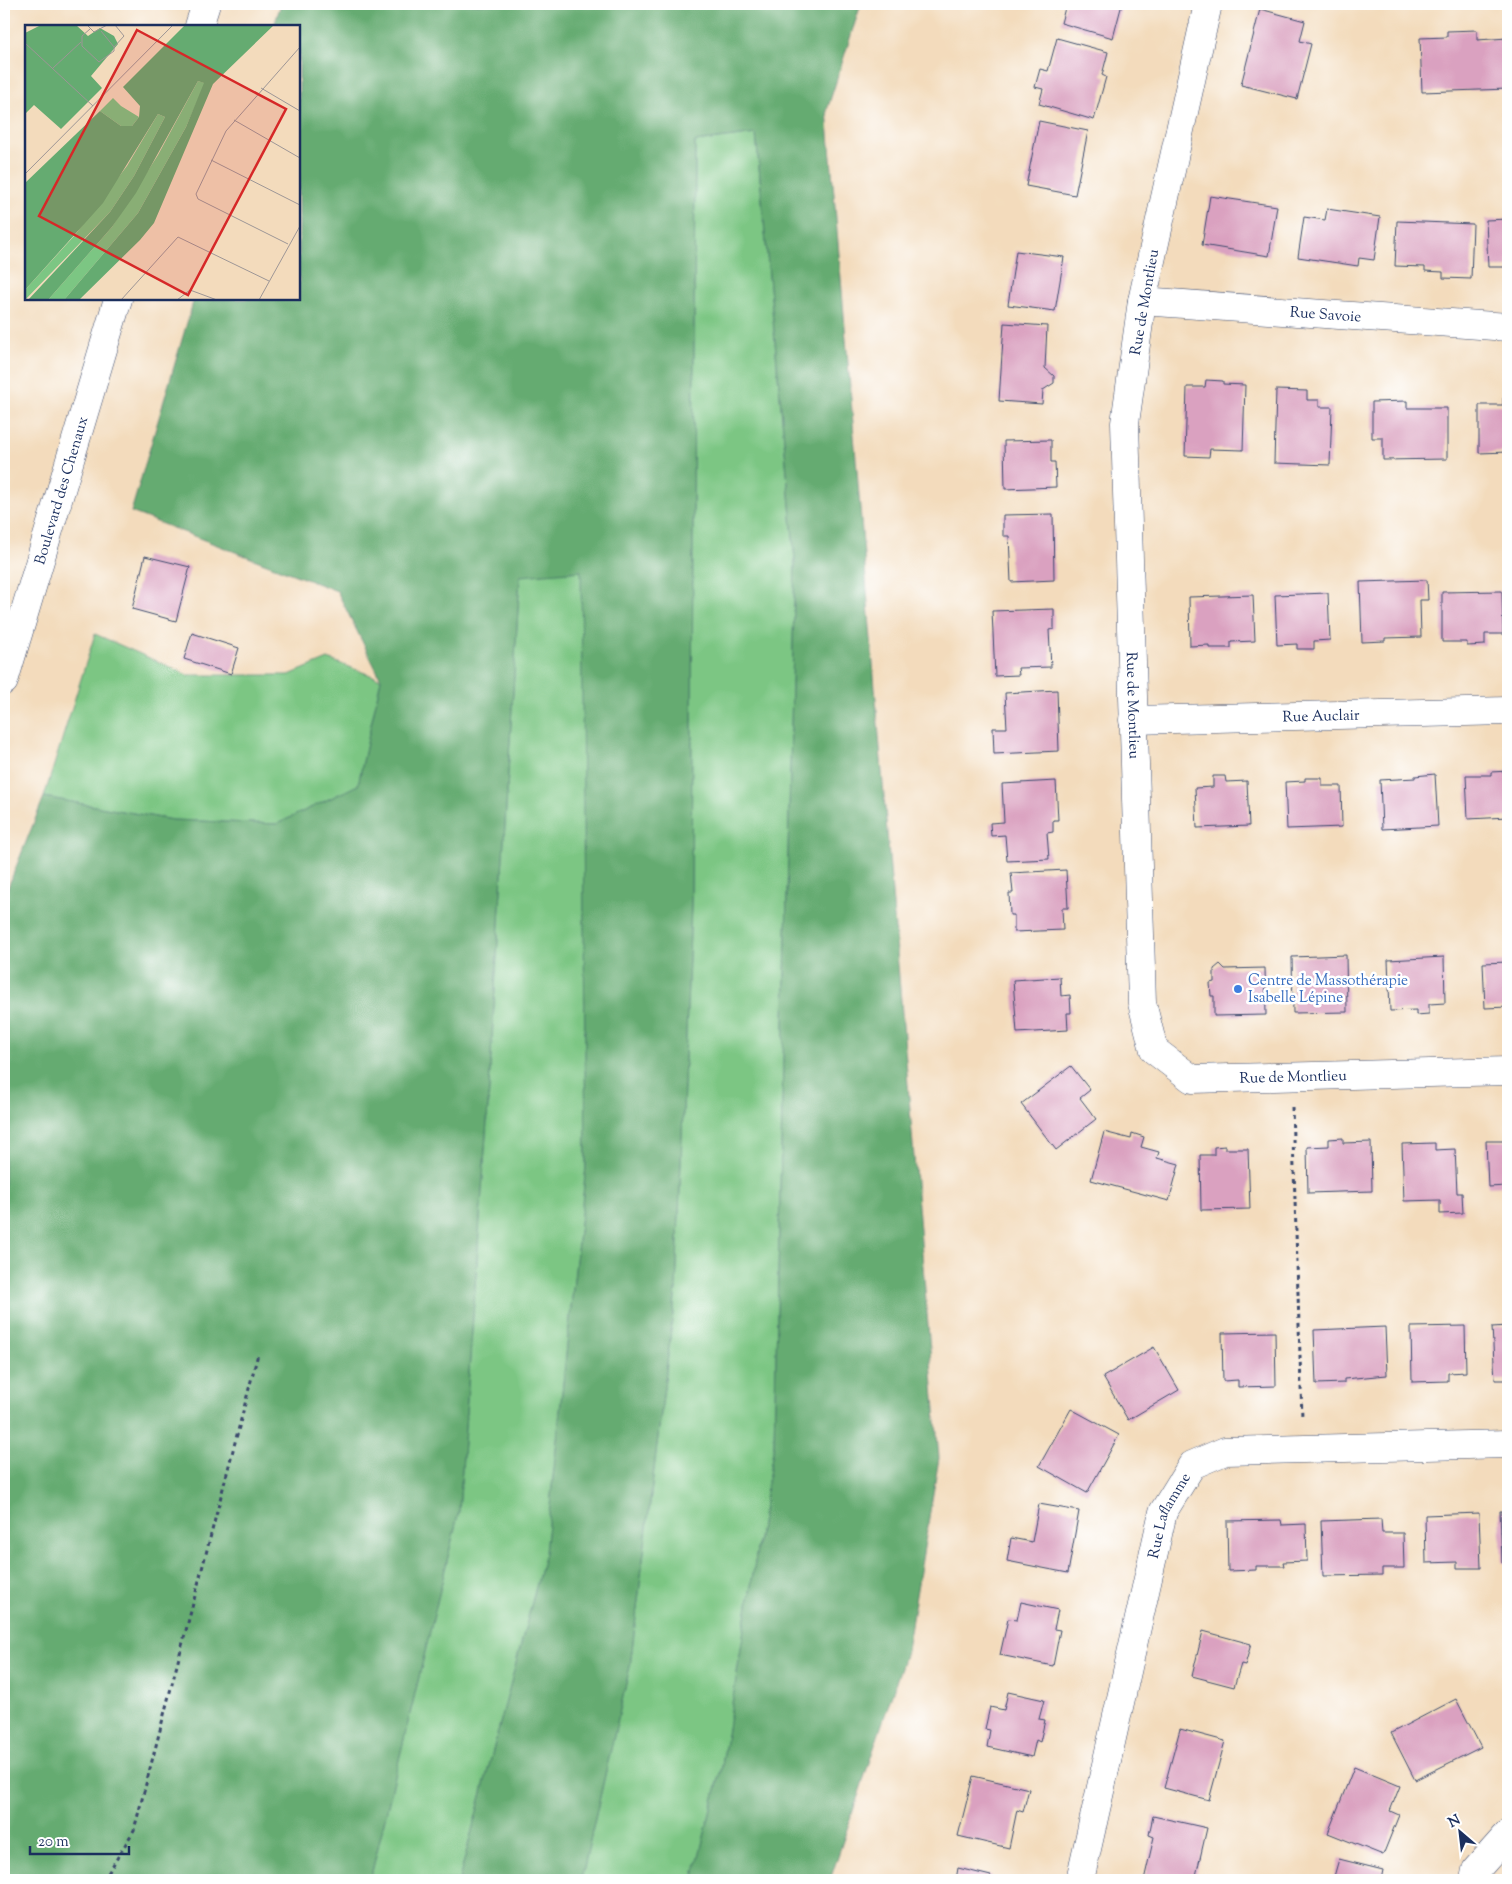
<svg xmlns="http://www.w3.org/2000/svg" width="1512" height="1884" viewBox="0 0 1512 1884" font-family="'Sorts Mill Goudy',serif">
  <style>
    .green { fill: #7cc683; stroke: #4c7a70 }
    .forest { fill: #65ab71; stroke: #406d68 }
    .building { fill: #daa1c0 }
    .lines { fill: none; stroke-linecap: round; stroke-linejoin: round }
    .street-casing { stroke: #3b496c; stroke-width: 29 }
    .secondary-casing { stroke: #3b496c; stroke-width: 29 }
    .path { stroke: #3b496c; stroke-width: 3; stroke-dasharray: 4 4; stroke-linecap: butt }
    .street { stroke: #fff; stroke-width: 28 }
    .secondary { stroke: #fff; stroke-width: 28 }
    .shop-dot { fill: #3f7fe0; stroke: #fff; stroke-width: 2 }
    .labels { text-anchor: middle; stroke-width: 5; stroke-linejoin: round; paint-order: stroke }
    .street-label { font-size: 15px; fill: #1b2f5e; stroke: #fff }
    .shop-label { font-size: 15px; fill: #366cbe; stroke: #fff; text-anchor: start }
    .inset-road { fill: none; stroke: #9d9696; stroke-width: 1 }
    .view { fill: #d62828; fill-opacity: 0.15; stroke: #d62828; stroke-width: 2.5 }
    .inset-edge { fill: none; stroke: #1b2f5e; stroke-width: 2.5 }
  </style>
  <rect width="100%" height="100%" fill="#fff"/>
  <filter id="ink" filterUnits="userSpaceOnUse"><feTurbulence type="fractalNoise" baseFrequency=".02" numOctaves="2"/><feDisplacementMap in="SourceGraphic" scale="10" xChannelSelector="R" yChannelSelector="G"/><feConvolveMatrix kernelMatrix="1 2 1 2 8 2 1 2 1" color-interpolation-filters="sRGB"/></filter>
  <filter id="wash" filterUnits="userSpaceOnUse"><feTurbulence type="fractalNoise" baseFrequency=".0096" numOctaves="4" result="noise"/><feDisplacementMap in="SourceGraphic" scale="20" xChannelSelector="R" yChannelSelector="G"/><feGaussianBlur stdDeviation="1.12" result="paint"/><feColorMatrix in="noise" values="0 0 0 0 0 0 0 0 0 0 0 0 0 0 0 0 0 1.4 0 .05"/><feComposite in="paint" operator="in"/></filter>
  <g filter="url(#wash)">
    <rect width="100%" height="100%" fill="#f3dbbc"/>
    <g class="green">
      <polygon points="756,134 795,560 774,1444 722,1766 693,1880 581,1880 630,1666 676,1289 691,905 695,142"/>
      <polygon points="582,571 586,1167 545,1553 459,1880 370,1880 459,1511 487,1121 520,575"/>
      <polygon points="95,634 188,675 289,675 328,659 381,679 358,785 277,824 172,820 44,797"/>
    </g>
    <polygon class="forest" points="281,4 861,4 827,110 939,1458 907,1649 830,1880 693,1880 722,1766 774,1444 795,560 756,134 695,142 691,905 676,1289 630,1666 581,1880 459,1880 545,1553 586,1167 581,571 520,576 487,1121 459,1511 370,1880 4,1880 4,897 44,797 172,820 277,824 358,785 381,679 337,591 131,512 194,299 299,299 299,26 274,26"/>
    <g id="blocks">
      <g class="building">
        <polygon points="1066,4 1122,4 1113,38 1061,23"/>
        <polygon points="1260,9 1305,21 1300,41 1311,44 1297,99 1241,85"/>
        <polygon points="1477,30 1477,40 1508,38 1508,89 1422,92 1420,38 1447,37 1447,31"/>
        <polygon points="1057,38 1108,52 1102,75 1106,77 1094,120 1039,104 1043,89 1035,87 1040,69 1048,71"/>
        <polygon points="1039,121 1088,131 1075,195 1026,186"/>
        <polygon points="1210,196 1277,206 1269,256 1202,245"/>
        <polygon points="1327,209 1380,217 1374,260 1359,258 1358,266 1298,257 1304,217 1325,220"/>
        <polygon points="1508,219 1508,267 1488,267 1486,220"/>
        <polygon points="1397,221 1473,224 1471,279 1443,278 1443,272 1425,271 1425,267 1395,266"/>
        <polygon points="1016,251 1064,257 1055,311 1008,305"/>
        <polygon points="1004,323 1047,326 1045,368 1054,376 1054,383 1043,390 1042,404 999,401"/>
        <polygon points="1206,380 1223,381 1223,384 1245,385 1243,450 1210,449 1209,457 1185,456 1187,387 1205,387"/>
        <polygon points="1276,390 1307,391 1307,400 1319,400 1319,407 1332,407 1330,465 1274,463"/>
        <polygon points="1503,398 1508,398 1508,452 1479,453 1479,405 1503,405"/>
        <polygon points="1407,401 1407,408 1447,408 1447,459 1383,460 1383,438 1372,438 1372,402"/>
        <polygon points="1051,440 1051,462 1055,462 1056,487 1005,489 1004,441"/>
        <polygon points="1053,514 1054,580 1011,582 1009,536 1003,536 1003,515"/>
        <polygon points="145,556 190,567 176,621 132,609"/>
        <polygon points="1427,580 1428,600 1420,600 1421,637 1385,638 1385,641 1362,642 1360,582"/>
        <polygon points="1502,591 1503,634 1485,634 1485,645 1467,646 1467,642 1442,642 1442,592"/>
        <polygon points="1328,593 1330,640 1314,641 1314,649 1297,649 1297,644 1277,645 1275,595"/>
        <polygon points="1253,595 1255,641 1231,642 1231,648 1209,648 1209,645 1190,646 1189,597"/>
        <polygon points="1054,609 1054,629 1049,630 1051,667 1018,668 1019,675 995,676 992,611"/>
        <polygon points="192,633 239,648 231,674 184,659"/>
        <polygon points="1057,690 1059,751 994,754 993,728 1007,728 1005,693"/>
        <polygon points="1508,771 1508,817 1468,819 1466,775 1491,775 1491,772"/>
        <polygon points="1435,774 1438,826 1382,829 1380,780 1415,778 1415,776"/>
        <polygon points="1213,776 1225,776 1226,782 1247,781 1249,826 1197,828 1195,788 1213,787"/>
        <polygon points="1305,778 1322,778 1322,786 1341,786 1342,827 1287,829 1285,782 1305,781"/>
        <polygon points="1056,781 1058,820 1053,820 1053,832 1047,833 1049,859 1007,861 1005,835 991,836 990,823 1004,822 1002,784"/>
        <polygon points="1066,870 1068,908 1062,908 1063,930 1014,932 1014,915 1010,915 1009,893 1013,893 1011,873"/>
        <polygon points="1346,955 1347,1012 1293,1013 1292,957"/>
        <polygon points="1444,957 1445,1003 1429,1004 1429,1014 1416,1015 1416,1010 1390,1011 1388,960"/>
        <polygon points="1508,962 1508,1007 1485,1008 1483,963"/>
        <polygon points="1220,964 1225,969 1265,968 1266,1015 1214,1016 1214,996 1211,996 1210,983 1214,982 1214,969"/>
        <polygon points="1060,977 1061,996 1070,995 1071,1013 1067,1013 1068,1030 1017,1033 1013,980"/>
        <polygon points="1071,1066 1090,1090 1080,1098 1096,1119 1056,1150 1021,1104"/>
        <polygon points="1104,1132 1131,1139 1132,1133 1144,1137 1141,1147 1159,1152 1157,1158 1179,1164 1169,1201 1091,1180"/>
        <polygon points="1343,1138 1343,1143 1371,1142 1372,1191 1308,1193 1307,1147 1329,1146 1329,1139"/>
        <polygon points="1486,1141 1508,1141 1508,1186 1488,1187"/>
        <polygon points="1435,1143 1435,1150 1455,1149 1457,1193 1462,1193 1463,1213 1440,1214 1440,1200 1404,1201 1402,1144"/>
        <polygon points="1225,1146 1225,1149 1248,1149 1250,1209 1201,1210 1200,1155 1214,1155 1214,1147"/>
        <polygon points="1465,1326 1466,1372 1448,1373 1448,1381 1412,1382 1411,1327"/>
        <polygon points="1508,1326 1508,1380 1495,1380 1492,1327"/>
        <polygon points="1385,1327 1387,1375 1344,1379 1344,1383 1316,1384 1314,1330"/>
        <polygon points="1275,1332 1276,1386 1238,1387 1238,1380 1223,1381 1222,1333"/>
        <polygon points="1154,1347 1179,1390 1128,1420 1103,1377"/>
        <polygon points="1071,1409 1119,1435 1087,1493 1039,1466"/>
        <polygon points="1039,1504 1079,1511 1068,1573 1007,1561 1011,1538 1032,1542"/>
        <polygon points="1500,1511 1508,1511 1508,1563 1502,1563"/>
        <polygon points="1479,1513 1481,1568 1457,1568 1457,1562 1426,1563 1425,1515"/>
        <polygon points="1381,1519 1382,1533 1403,1533 1404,1568 1382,1568 1382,1575 1323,1576 1321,1521"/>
        <polygon points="1281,1520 1282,1525 1306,1524 1307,1561 1283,1562 1284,1566 1256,1566 1256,1570 1228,1571 1227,1521"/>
        <polygon points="1021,1602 1058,1610 1054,1629 1060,1630 1053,1666 1000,1655 1008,1619 1017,1620"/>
        <polygon points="1203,1631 1251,1644 1245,1665 1241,1664 1234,1687 1192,1676"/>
        <polygon points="1008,1692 1044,1700 1039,1719 1045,1720 1040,1742 1036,1740 1032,1757 987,1747 990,1730 985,1729 990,1707 1004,1710"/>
        <polygon points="1456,1699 1481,1747 1415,1780 1391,1733"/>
        <polygon points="1180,1729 1225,1741 1209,1800 1164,1788"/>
        <polygon points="1354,1767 1400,1786 1390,1811 1399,1815 1383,1855 1328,1833"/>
        <polygon points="973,1776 1029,1789 1023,1812 1017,1810 1009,1848 958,1836"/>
        <polygon points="1153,1816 1207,1828 1195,1880 1144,1880 1154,1837 1149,1835"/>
        <polygon points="1339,1859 1383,1870 1381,1880 1333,1880"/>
        <polygon points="958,1868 991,1876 991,1880 956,1880"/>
      </g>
    </g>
  </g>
  <g filter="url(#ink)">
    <use href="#blocks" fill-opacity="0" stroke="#3b496c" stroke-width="1"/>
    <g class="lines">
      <g class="street-casing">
        <g id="street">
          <path id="s1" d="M1208,4l-66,297 -17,122 17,580 12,47 38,29 316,-8"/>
          <path id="s2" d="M1142,301l366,26"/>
          <path id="s3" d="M1133,720l375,-9"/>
          <path id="s4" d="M1080,1880l83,-368 29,-47 33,-14 283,-7"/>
          <polyline points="1474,1880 1476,1870 1508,1834"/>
        </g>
      </g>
      <g class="secondary-casing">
        <g id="secondary">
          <polyline points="199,26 206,4"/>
          <path id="s5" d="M4,681l114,-382"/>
        </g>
      </g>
      <g class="path">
        <polyline points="1292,1107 1302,1418"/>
        <polyline points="104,1880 134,1830 258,1354"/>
      </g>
      <use href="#street" class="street"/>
      <use href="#secondary" class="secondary"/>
    </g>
  </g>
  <circle class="shop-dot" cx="1238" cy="989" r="5"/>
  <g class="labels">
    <g class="street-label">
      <text transform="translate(1144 302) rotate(-80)" y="5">Rue de Montlieu</text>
      <text dy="5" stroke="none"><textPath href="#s2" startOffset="184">Rue Savoie</textPath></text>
      <text dy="5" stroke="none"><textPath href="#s5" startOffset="199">Boulevard des Chenaux</textPath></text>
      <text dy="5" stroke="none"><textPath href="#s1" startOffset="710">Rue de Montlieu</textPath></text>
      <text dy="5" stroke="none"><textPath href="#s3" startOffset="188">Rue Auclair</textPath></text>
      <text dy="5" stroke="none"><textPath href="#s1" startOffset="1205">Rue de Montlieu</textPath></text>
      <text dy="5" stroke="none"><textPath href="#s4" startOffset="376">Rue Laflamme</textPath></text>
    </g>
    <g class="shop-label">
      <text x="1248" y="985">Centre de Massothérapie<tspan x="1248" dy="17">Isabelle Lépine</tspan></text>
    </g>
  </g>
  <g transform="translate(25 25)">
    <rect width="275" height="275" fill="#f3dbbc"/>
    <path d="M173,56l7,2 -19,44 -48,86 -74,87h-16l64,-73 46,-72zM88,73l8,8 18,11 -7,9h-11l-21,-15zM133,89l7,3 -31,59 -24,36 -85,88v-10l50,-55 52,-69z" fill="#7cc683"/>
    <path d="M16,0h35l12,11 12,-8 14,8 4,8 -27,32 11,12 -41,41 -27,-24 -9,9v-81zM160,0h89l-61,59 -59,139 -14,17 -61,60h-15l74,-87 48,-86 18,-44 -6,-2 -62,112 -24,34 -64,73h-20l82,-88 24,-36 31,-59 -7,-3 -55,89 -78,87v-107l75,-72 21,15h11l7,-9 1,-11 -17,-19z" fill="#65ab71"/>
    <path class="inset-road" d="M62,0l7,7 13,-7M65,4l-8,7v10l17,16 15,-11v-4l-13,-16M0,18l68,63M89,22l10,-11 -9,-11M28,43l28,-26M236,63l39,23M209,95l66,38M186,135l89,45M0,149l148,-149M263,219l-90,-45 -2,-5 30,-63 74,-84M96,275l57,-63 91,44M152,275l13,-10 27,10M234,275l41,-74"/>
    <path class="view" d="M112,5l149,79 -98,186 -149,-79z"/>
    <rect width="275" height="275" class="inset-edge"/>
  </g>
  <rect width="1512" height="1884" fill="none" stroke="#fff" stroke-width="20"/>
  <g transform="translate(1460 1832) rotate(332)" stroke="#ffffff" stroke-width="4" paint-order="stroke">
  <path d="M0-4L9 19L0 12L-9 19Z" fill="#1b2f5e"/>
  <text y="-8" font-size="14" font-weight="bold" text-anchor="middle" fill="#1b2f5e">N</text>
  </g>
  <path d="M30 1846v8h99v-8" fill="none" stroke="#1b2f5e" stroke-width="2.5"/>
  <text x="38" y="1846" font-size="15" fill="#1b2f5e" stroke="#ffffff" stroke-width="4" paint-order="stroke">20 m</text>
</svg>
